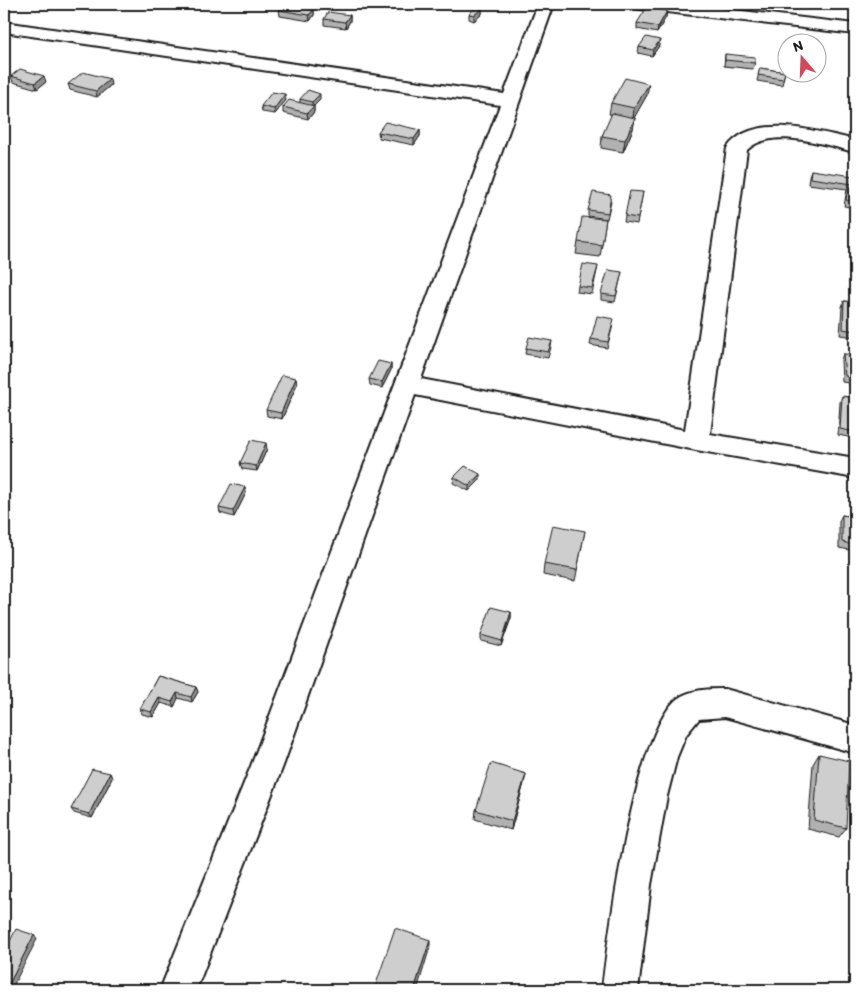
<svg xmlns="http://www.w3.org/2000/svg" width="859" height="994" viewBox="0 0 859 994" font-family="Itim,sans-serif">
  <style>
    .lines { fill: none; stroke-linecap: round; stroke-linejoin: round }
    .minor-casing { stroke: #1c1c1c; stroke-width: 4 }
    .minor { fill: #fff; fill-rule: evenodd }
    .wall { fill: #b1b1b1; stroke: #1c1c1c }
    .shaded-wall { fill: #909090; stroke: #1c1c1c }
    .building { fill: #cecece; stroke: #1c1c1c }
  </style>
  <rect width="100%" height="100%" fill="#fff"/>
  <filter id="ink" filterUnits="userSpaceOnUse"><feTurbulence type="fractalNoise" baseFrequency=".02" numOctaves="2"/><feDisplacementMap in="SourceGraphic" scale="10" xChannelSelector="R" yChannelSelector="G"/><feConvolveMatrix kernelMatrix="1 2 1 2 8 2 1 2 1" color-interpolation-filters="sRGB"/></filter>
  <g filter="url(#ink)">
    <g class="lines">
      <g class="minor-casing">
        <g id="minor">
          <path d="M538,4h16l-133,375 264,51 42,-282c26,-37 92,-16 128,-8v12c-30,-7 -84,-26 -108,-2l-37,284 145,24v20l-159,-28 -281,-55 -132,371 -87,224h-36l91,-224 249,-661 -496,-73v-10l500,72z"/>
          <polygon points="633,4 682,4 855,24 855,34 641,9 635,8"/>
          <path d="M725,689l130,36v28l-130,-36 -26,2 -13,16 -9,22 -10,39 -16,89 -13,105h-36c7,-59 32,-255 75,-291 13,-10 33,-10 48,-10z"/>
        </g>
      </g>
      <use href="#minor" class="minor"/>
    </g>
    <g class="wall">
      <polygon points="249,4 273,4 270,7"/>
      <polygon points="314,9 314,15 310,21 280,16 279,10"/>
      <polygon points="482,9 482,14 474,21 469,19 469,14"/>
      <polygon points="667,11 666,17 657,33 637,29 637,23"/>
      <polygon points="350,15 350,21 346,28 324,25 324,19"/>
      <polygon points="659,46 652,56 638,53 639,47"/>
      <polygon points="725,54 755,63 753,69 724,66"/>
      <polygon points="760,68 785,72 782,85 757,81"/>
      <polygon points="11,76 46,82 37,89 13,82"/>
      <polygon points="68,84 111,85 97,97 70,90"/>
      <polygon points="647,95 634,117 635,118 633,129 623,152 601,148 602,136 612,115 609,114 611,103"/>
      <polygon points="300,99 320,100 314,106 314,112 308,119 283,113 283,107 300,102"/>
      <polygon points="286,100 275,114 262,112 261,106"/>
      <polygon points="420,130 420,136 414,145 379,138 378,132"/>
      <polygon points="811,170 853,184 852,187 855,187 855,208 844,206 847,189 808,184 809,176"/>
      <polygon points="643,192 637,224 624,222 625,216"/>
      <polygon points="611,201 607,219 588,216 588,210"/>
      <polygon points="606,219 600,257 576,254 578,242"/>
      <polygon points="598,266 592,294 577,292 578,286"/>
      <polygon points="622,272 615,302 601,300 601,294"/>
      <polygon points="844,301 855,302 855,337 840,335 842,307"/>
      <polygon points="613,325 607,348 590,345 591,339"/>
      <polygon points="552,341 551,347 548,358 525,354 526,348"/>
      <polygon points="843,354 855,355 855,384 842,382 841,360"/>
      <polygon points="391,364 391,370 382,388 370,385 369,379"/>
      <polygon points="296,378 297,384 282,419 267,416 266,410"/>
      <polygon points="842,396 855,398 855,433 853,438 838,435 840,402"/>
      <polygon points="267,449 257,471 242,469 240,463"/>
      <polygon points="454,477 480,480 469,491 453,483"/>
      <polygon points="245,487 246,493 234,517 220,513 219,508"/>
      <polygon points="842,515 855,517 855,551 839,548 839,521"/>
      <polygon points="585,531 575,581 543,575 544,564"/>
      <polygon points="511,612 511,618 501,646 481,641 481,635"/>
      <polygon points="158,676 196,687 198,692 192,702 178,698 174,707 161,703 153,717 142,714 140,709"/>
      <polygon points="819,754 846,828 839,837 808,829 813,764"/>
      <polygon points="110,773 112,778 92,818 74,813 71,809"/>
      <polygon points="526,774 524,783 511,830 475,819 476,810"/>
    </g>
    <g class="shaded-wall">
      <polygon points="314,9 314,15 310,21 309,15"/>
      <polygon points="482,9 482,14 474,21 474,15"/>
      <polygon points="667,11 666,17 657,33 658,27"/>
      <polygon points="350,15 350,21 346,28 345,22"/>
      <polygon points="660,40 659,46 652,56 653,50"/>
      <polygon points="44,76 46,82 37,89 35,83"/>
      <polygon points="110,79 111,85 97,97 96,91"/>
      <polygon points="649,84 647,95 633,120 634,108"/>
      <polygon points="285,94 286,100 275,114 274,109"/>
      <polygon points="320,94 320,100 314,106 314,112 308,119 307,113 312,108 312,102"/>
      <polygon points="635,118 633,129 623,152 625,140"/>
      <polygon points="420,130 420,136 414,145 414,139"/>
      <polygon points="391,364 391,370 382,388 382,382"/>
      <polygon points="296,378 297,384 282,419 281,413"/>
      <polygon points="266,443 267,449 257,471 256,466"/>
      <polygon points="480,474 480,480 469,491 469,486"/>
      <polygon points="245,487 246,493 234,517 233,511"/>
      <polygon points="511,612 511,618 501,646 502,641"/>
      <polygon points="196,687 198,692 192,702 191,697"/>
      <polygon points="177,693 178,698 174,707 172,702"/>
      <polygon points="159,698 161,703 153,717 151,712"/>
      <polygon points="110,773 112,778 92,818 89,814"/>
      <polygon points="526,774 524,783 511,830 512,821"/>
      <polygon points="34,935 37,939 11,990 6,990"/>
      <polygon points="430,940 430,947 417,990 414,990"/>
    </g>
    <g class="building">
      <polygon points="284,4 314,9 309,15 279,10"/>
      <polygon points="476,7 482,9 474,15 469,14"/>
      <polygon points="647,7 667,11 658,27 637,23"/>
      <polygon points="328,12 350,15 345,22 324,19"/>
      <polygon points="646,37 660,40 653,50 639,47"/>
      <polygon points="725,54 755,57 755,63 725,60"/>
      <polygon points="760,68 785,72 783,79 758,75"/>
      <polygon points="20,69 44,76 35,83 11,76"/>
      <polygon points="83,72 110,79 96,91 68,84"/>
      <polygon points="625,78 649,84 634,108 611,103"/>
      <polygon points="308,90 320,94 312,102 300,99"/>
      <polygon points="272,92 285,94 274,109 261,106"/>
      <polygon points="289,100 314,106 307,113 283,107"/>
      <polygon points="612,113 635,118 625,140 602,136"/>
      <polygon points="385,122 420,130 414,139 378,132"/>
      <polygon points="811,170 853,176 853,184 810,178"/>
      <polygon points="848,186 855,187 855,202 846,200"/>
      <polygon points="630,191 643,192 638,218 625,216"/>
      <polygon points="593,192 611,195 608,213 588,210"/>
      <polygon points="582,217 606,219 602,245 578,242"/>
      <polygon points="583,264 598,266 592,288 578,286"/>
      <polygon points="608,270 622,272 616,296 601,294"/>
      <polygon points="844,301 855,302 855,331 843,329"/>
      <polygon points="597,316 614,319 608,342 591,339"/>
      <polygon points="529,337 552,341 548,352 526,348"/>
      <polygon points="843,354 855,355 855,378 845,376"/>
      <polygon points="378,361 391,364 382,382 369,379"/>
      <polygon points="282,375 296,378 281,413 266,410"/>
      <polygon points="842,396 855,398 855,432 840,429"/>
      <polygon points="251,440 266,443 256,466 240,463"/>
      <polygon points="465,466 480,474 469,486 454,477"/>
      <polygon points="231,484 245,487 233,511 219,508"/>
      <polygon points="842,515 855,517 855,545 842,542"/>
      <polygon points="553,525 585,531 577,570 544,564"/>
      <polygon points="491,607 511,612 502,641 481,635"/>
      <polygon points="158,676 196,687 191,697 177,693 172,702 159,698 151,712 140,709"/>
      <polygon points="819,754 849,761 846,828 814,820"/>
      <polygon points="491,763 526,774 512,821 476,810"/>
      <polygon points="92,769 110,773 89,814 71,809"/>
      <polygon points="395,928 430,940 414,990 374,990"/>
      <polygon points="16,929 34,935 6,990 4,990 4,953"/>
    </g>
  </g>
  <rect width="859" height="994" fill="none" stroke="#fff" stroke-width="20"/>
  <rect x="10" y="10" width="839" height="974" fill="none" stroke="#1c1c1c" stroke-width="2" filter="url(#ink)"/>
  <g transform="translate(802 58) rotate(341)"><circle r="24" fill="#ffffff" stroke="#a4a4a4"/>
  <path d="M0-4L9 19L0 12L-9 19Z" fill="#d1495b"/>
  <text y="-8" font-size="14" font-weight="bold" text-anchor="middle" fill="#1c1c1c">N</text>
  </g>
</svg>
